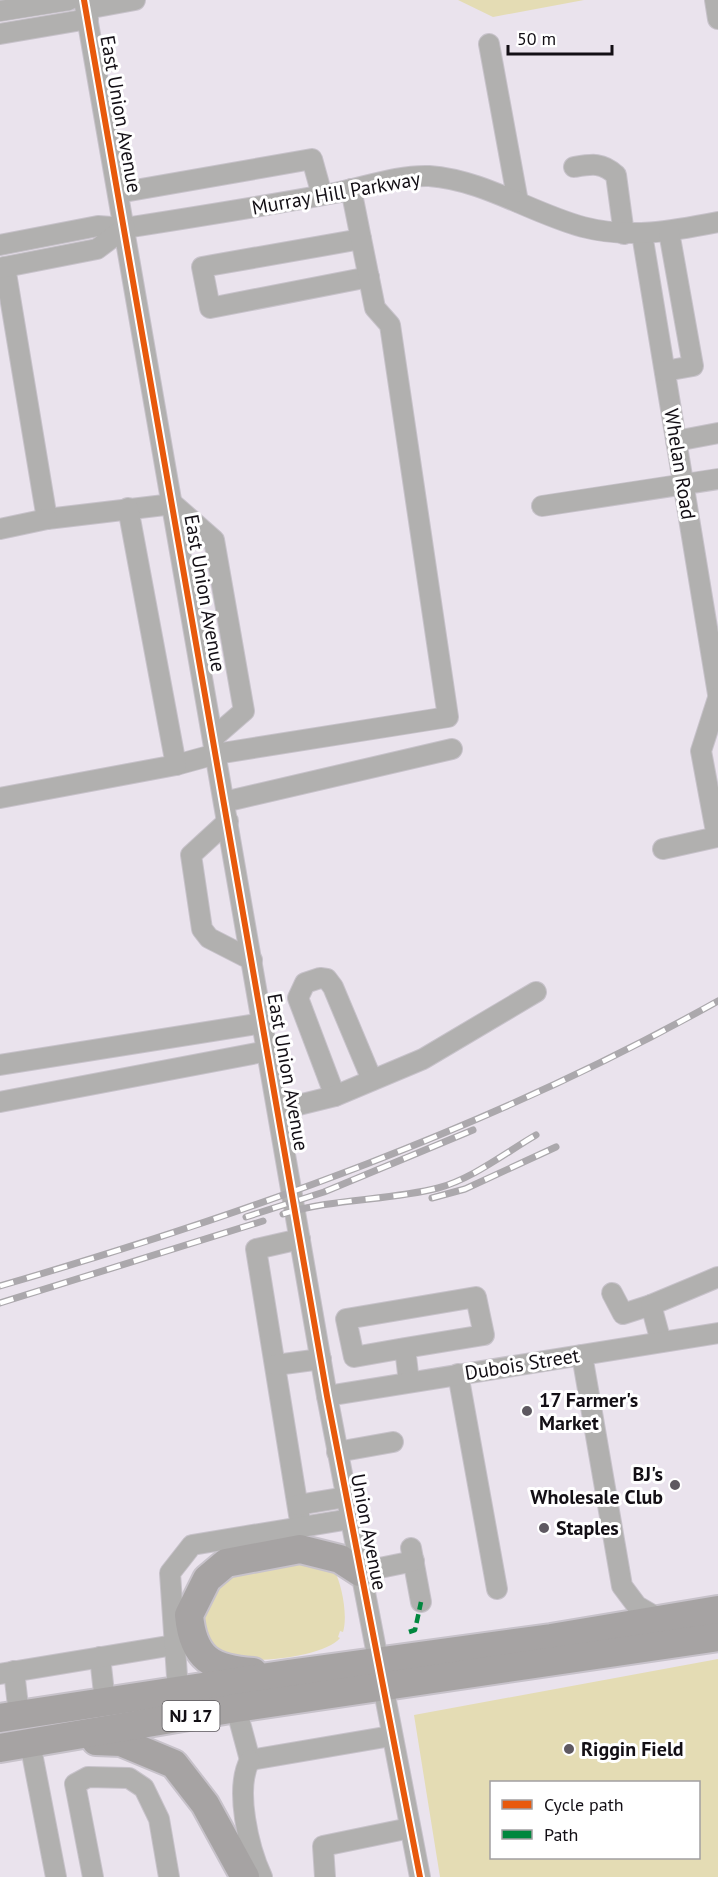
<svg xmlns="http://www.w3.org/2000/svg" width="718" height="1877" viewBox="0 0 718 1877" font-family="'PT Sans',sans-serif">
  <style>
    .green { fill: #e4dcb4; fill-rule: evenodd }
    .lines { fill: none; stroke-linecap: round; stroke-linejoin: round }
    .minor-casing { stroke: #c7c2ca; stroke-width: 22 }
    .highway-casing { stroke: #c7c2ca; stroke-width: 32 }
    .minor { stroke: #b1b0af; stroke-width: 20 }
    .highway { stroke: #a6a3a3; stroke-width: 28 }
    .rail-casing { stroke: #aba8ac; stroke-width: 7 }
    .rail { stroke: #fff; stroke-width: 4.5; stroke-dasharray: 14; stroke-linecap: butt }
    .quiet { stroke: #00873e; stroke-width: 4.5; stroke-dasharray: 9 4.5; stroke-linecap: butt }
    .cycleway-casing { stroke: #fff; stroke-width: 10 }
    .cycleway { stroke: #e8590c; stroke-width: 6 }
    .poi-dot { fill: #5e5961; stroke: #fff; stroke-width: 2 }
    .labels { text-anchor: middle; stroke-width: 6; stroke-linejoin: round; paint-order: stroke }
    .shield { fill: #fff; stroke: #5a575b; stroke-width: 1.5 }
    .shield-label { font-size: 18px; font-weight: bold; fill: #130f15 }
    .street-label { font-size: 20px; fill: #130f15; stroke: #fff }
    .poi-label { font-size: 20px; font-weight: bold; fill: #130f15; stroke: #fff; text-anchor: start }
  </style>
  <rect width="100%" height="100%" fill="#eae3ed"/>
  <g class="green">
    <polygon points="458,0 584,0 493,17"/>
    <path d="M305,1557l29,13c8,14 14,46 9,62l-3,-1 -2,6 2,1c-15,19 -94,28 -116,17 -13,-7 -18,-21 -23,-34l16,-42z"/>
    <path d="M718,1659v218h-278l-26,-162zM492,1782h206v76h-206z"/>
  </g>
  <g class="lines">
    <g class="minor-casing">
      <g id="minor">
        <polyline points="84,0 327,1396 420,1877"/>
        <polyline points="715,0 718,19"/>
        <polyline points="86,9 135,0"/>
        <polyline points="0,11 69,0"/>
        <polyline points="0,34 88,19"/>
        <polyline points="489,44 518,202"/>
        <path d="M574,167c18,-3 28,-5 42,8l8,59"/>
        <polyline points="118,193 312,159 322,195"/>
        <polyline points="642,234 718,694"/>
        <polyline points="361,239 202,267 210,308 369,277"/>
        <path d="M0,245l98,-19 27,2c70,-11 140,-22 210,-35 31,-6 62,-18 94,-17 55,4 102,37 154,51 46,12 89,4 135,-5"/>
        <polyline points="5,267 47,519 173,504 214,540 244,711 213,738"/>
        <polyline points="0,268 97,249 125,228"/>
        <polyline points="665,371 693,366 669,232"/>
        <polyline points="676,441 718,433"/>
        <polyline points="542,506 718,479"/>
        <polyline points="0,529 47,519"/>
        <polyline points="176,765 216,754 448,717 390,325 375,308 351,189"/>
        <polyline points="0,798 176,765 128,508"/>
        <polyline points="224,802 452,749"/>
        <polyline points="228,821 191,855 202,929 209,938 252,960"/>
        <polyline points="663,849 717,837 701,751 718,698"/>
        <polyline points="0,1065 263,1023"/>
        <polyline points="335,1096 298,998 305,983 320,978 327,979 333,987 372,1080"/>
        <polyline points="0,1102 268,1051"/>
        <polyline points="278,1110 335,1096 423,1059 536,992"/>
        <polyline points="300,1239 256,1249 301,1527"/>
        <polyline points="612,1293 623,1314 651,1305"/>
        <polyline points="661,1342 651,1305 718,1277"/>
        <polyline points="405,1348 484,1335 476,1297 346,1319 354,1357 405,1348 409,1382"/>
        <polyline points="582,1355 622,1586 637,1606 661,1620"/>
        <polyline points="276,1365 321,1359"/>
        <polyline points="458,1374 497,1589"/>
        <polyline points="327,1396 718,1333"/>
        <polyline points="337,1452 393,1442"/>
        <polyline points="298,1505 346,1497"/>
        <polyline points="411,1548 421,1602"/>
        <polyline points="360,1572 414,1561"/>
        <polyline points="100,1657 105,1702"/>
        <polyline points="14,1671 19,1715"/>
        <polyline points="0,1674 174,1645"/>
        <polyline points="178,1691 170,1573 192,1545 350,1519"/>
        <polyline points="236,1708 250,1760 391,1736"/>
        <polyline points="30,1743 56,1877"/>
        <path d="M250,1760c-16,29 -1,89 12,117"/>
        <polyline points="93,1877 75,1784 88,1777 129,1778 144,1788 159,1819 169,1877"/>
        <polyline points="325,1877 323,1846 410,1828"/>
      </g>
    </g>
    <g class="highway-casing">
      <g id="highway">
        <path d="M253,1672c-41,-3 -60,-13 -64,-57l18,-36 19,-16 74,-14 40,10 20,13"/>
        <polyline points="0,1718 288,1674 551,1638 718,1610"/>
        <polyline points="96,1741 121,1742 174,1764 205,1804 245,1877"/>
        <polyline points="0,1748 236,1708 718,1637"/>
      </g>
    </g>
    <use href="#minor" class="minor"/>
    <use href="#highway" class="highway"/>
    <g class="rail-casing">
      <g id="rail">
        <polyline points="432,1198 465,1189 556,1147"/>
        <path d="M283,1214c51,-16 104,-13 155,-26 34,-9 67,-35 98,-53"/>
        <polyline points="246,1217 324,1192 473,1130"/>
        <path d="M0,1286c247,-72 493,-159 718,-285"/>
        <polyline points="0,1303 263,1221"/>
      </g>
    </g>
    <use href="#rail" class="rail"/>
    <polyline class="quiet" points="409,1632 415,1630 421,1602"/>
    <g class="cycleway-casing">
      <polyline id="cycleway" points="84,0 327,1396 420,1877"/>
    </g>
    <use href="#cycleway" class="cycleway"/>
  </g>
  <g class="poi-dot">
    <circle cx="527" cy="1411" r="6"/>
    <circle cx="675" cy="1485" r="6"/>
    <circle cx="544" cy="1528" r="6"/>
    <circle cx="569" cy="1749" r="6"/>
  </g>
  <g class="labels">
    <rect class="shield" x="162.5" y="1701" width="57" height="30" rx="4.5"/>
    <g class="shield-label">
      <text x="191" y="1722">NJ 17</text>
    </g>
    <g class="street-label">
      <text transform="translate(121 114) rotate(80)" y="7">East Union Avenue</text>
      <text transform="translate(336 193) rotate(-10)" y="7">Murray Hill Parkway</text>
      <text transform="translate(680 464) rotate(81)" y="7">Whelan Road</text>
      <text transform="translate(205 593) rotate(80)" y="7">East Union Avenue</text>
      <text transform="translate(288 1072) rotate(80)" y="7">East Union Avenue</text>
      <text transform="translate(522 1364) rotate(-9)" y="7">Dubois Street</text>
      <text transform="translate(369 1532) rotate(79)" y="7">Union Avenue</text>
    </g>
    <g class="poi-label">
      <text x="539" y="1407">17 Farmer's<tspan x="539" dy="23">Market</tspan></text>
      <text x="663" y="1481" text-anchor="end">BJ's<tspan x="663" dy="23">Wholesale Club</tspan></text>
      <text x="556" y="1535">Staples</text>
      <text x="581" y="1756">Riggin Field</text>
    </g>
  </g>
  <rect x="490" y="1781" width="210" height="78" fill="#ffffff" stroke="#a19fa1" stroke-width="1.5"/>
  <rect x="502" y="1800" width="30" height="9" fill="#e8590c" stroke="#a19fa1" stroke-width="1.5"/>
  <text x="544" y="1811" font-size="18" fill="#130f15">Cycle path</text>
  <rect x="502" y="1830" width="30" height="9" fill="#00873e" stroke="#a19fa1" stroke-width="1.5"/>
  <text x="544" y="1841" font-size="18" fill="#130f15">Path</text>
  <path d="M508 45v9h104v-9" fill="none" stroke="#130f15" stroke-width="3"/>
  <text x="517" y="45" font-size="18" fill="#130f15" stroke="#ffffff" stroke-width="4.5" paint-order="stroke">50 m</text>
</svg>
